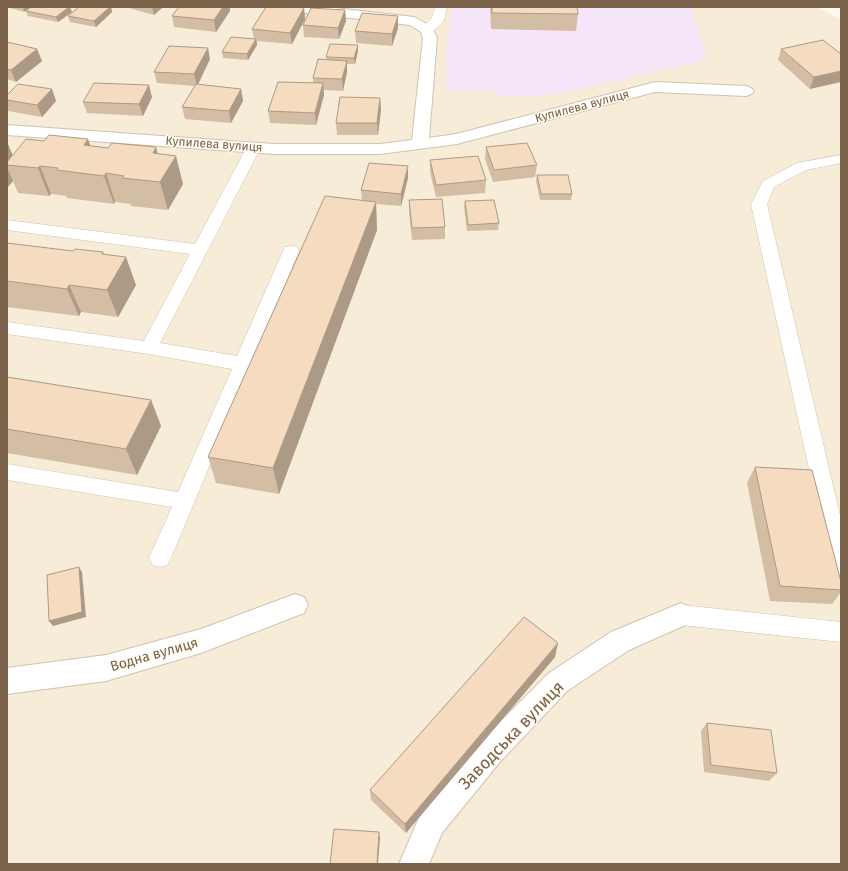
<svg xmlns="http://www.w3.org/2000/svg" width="848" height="871" viewBox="0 0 848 871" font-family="'Fira Sans',sans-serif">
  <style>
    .residential { fill: #f6ecd8 }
    .education { fill: #f6e6fa }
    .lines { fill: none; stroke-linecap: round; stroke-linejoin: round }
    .lane-casing { stroke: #d2c2ae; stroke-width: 1 }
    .street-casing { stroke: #d2c2ae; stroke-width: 2 }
    .lane { fill: #fff; fill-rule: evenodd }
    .street { fill: #fff; fill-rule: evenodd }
    .wall { fill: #d3bda5 }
    .shaded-wall { fill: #ac9a86 }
    .building { fill: #f5dcc0; stroke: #ac9a86 }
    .labels { text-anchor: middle; stroke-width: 3; stroke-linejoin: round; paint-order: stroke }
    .far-street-label { font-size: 12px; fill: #7b624b; stroke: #fffcf2 }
    .street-label { font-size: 14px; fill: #7b624b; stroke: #fffcf2 }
    .near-street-label { font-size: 17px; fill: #7b624b; stroke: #fffcf2 }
  </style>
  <rect width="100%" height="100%" fill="#fef9ea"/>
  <polygon class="residential" points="7,7 818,7 841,20 841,864 7,864"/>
  <polygon class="education" points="453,7 692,7 706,55 704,60 554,95 495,96 494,90 446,89 447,40"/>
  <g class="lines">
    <g class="lane-casing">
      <g id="lane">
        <path d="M435,7h12l-3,14 -13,12h-8l-2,-3c8,-11 11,-7 14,-23z"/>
        <polygon points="254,143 259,144 261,147 160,343 237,356 283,251 285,247 291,246 297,247 299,251 171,558 167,565 160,567 153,565 149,558 172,507 7,480 7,464 178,492 232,369 149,354 7,334 7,322 144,341 190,254 7,230 7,220 195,244 247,147 249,144"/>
        <polygon points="841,155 841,163 806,170 774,187 767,204 841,520 841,574 834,572 830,565 751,204 763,181 797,163"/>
        <polygon points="681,605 841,622 841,642 681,625 673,622 670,615 673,608"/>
      </g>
    </g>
    <g class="street-casing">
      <g id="street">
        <polygon points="283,7 326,7 414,17 432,27 437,38 429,138 456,134 655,82 746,86 751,88 754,91 751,94 746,96 655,92 457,144 380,154 275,154 7,135 7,125 275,144 380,144 412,140 423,38 421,32 410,25 290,11 285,10"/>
        <polygon points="295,594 304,597 308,605 304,613 201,653 106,681 7,694 7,668 106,655 201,629"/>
        <polygon points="681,603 690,607 694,615 690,623 629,650 567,691 499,763 442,833 429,864 399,864 421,813 479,743 549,673 611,632"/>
      </g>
    </g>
    <use href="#lane" class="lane"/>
    <use href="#street" class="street"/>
  </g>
  <g class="wall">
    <polygon points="7,7 31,7 24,12"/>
    <polygon points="79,7 111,7 112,12 96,27 70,22 68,16"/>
    <polygon points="125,7 163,7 154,15"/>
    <polygon points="179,7 230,7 230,11 216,32 174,27 172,16"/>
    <polygon points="490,7 577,7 578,14 576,31 491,29"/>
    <polygon points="304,8 305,19 292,44 257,41 257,45 248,60 223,58 222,52 254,39 252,29"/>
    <polygon points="345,10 346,21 339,39 304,37 303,25"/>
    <polygon points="26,11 72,12 58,22 28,16"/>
    <polygon points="398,28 392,46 356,43 355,31"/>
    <polygon points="7,42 37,49 42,61 16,82 7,79"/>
    <polygon points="358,45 358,51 355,64 347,64 347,72 343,91 323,90 324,95 316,125 270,123 268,111 313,83 313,78 327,60 326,57"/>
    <polygon points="781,49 841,54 810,89 778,60"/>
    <polygon points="210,59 198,85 241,89 243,101 231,123 185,119 182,107 195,86 157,83 154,72"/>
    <polygon points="52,89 56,101 42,117 8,111 7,109 7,95"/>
    <polygon points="152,97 143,116 87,113 83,102"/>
    <polygon points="380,98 381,110 378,135 337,135 336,123"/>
    <polygon points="7,144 13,155 90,146 158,154 183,184 168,210 131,206 131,204 115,202 114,204 67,198 66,196 60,195 51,194 49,196 18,193 13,181 7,188"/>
    <polygon points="486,147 537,165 535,177 493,182 485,159"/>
    <polygon points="430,160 486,180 485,193 436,197 430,172"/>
    <polygon points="537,175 572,194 571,200 540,200 536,181"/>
    <polygon points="408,178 401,206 376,204 377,230 279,494 216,483 208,457 362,200 361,190"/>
    <polygon points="409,200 445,227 445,239 412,240 409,212"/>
    <polygon points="465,201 499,223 498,230 467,231 464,207"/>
    <polygon points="7,243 104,255 136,285 118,317 81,312 79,316 7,307"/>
    <polygon points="7,377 151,400 161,426 137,475 7,453"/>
    <polygon points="755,467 841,582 841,592 832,604 770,601 747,483"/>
    <polygon points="555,657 406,833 371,800 370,790"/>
    <polygon points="707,723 777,773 769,781 704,772 701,731"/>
  </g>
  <g class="shaded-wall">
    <polygon points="23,7 31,7 24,12"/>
    <polygon points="69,7 70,7 72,12 58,22 56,17"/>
    <polygon points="110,7 111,7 112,12 96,27 94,21"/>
    <polygon points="152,7 163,7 154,15"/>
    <polygon points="223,7 230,7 230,11 216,32 214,20"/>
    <polygon points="304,8 305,19 292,44 290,33"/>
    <polygon points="345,10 346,21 339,39 338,28"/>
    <polygon points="398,16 398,28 392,46 392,34"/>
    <polygon points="256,39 257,45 248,60 247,54"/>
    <polygon points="358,45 358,51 355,64 354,58"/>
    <polygon points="208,48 210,59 197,86 194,74"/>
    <polygon points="37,49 42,61 16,82 11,70"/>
    <polygon points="347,61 347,72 343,91 342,79"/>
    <polygon points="841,71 841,82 810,89 814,77"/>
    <polygon points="323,83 324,95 316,125 315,113"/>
    <polygon points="149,85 152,97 143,116 139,104"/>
    <polygon points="52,89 56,101 42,117 37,105"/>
    <polygon points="241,89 243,101 231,123 229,111"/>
    <polygon points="380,98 381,110 378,135 377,123"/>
    <polygon points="88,139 98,167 84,145"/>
    <polygon points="8,144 17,166 7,165 7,145"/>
    <polygon points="156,147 164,175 153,153"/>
    <polygon points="176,156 183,184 168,210 160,182"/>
    <polygon points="40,166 51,194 49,196 38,168"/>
    <polygon points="408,166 408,178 401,206 401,194"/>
    <polygon points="7,168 13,181 7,188"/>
    <polygon points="106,173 115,202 114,204 104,176"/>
    <polygon points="376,202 377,230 279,494 273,468"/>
    <polygon points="103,252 113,279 126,257 136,285 118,317 107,290 102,254"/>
    <polygon points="69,285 81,312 79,316 67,289"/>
    <polygon points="151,400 161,426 137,475 126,449"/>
    <polygon points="79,567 82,572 86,617 53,626 49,621"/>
    <polygon points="558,643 555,657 406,833 405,824"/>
    <polygon points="379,832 380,838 378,864 377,864"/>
  </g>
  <g class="building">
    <polygon points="31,7 69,7 56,17 26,11"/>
    <polygon points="79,7 110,7 94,21 68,16"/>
    <polygon points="179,7 223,7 214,20 172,16"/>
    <polygon points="266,7 298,7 304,8 290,33 252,29"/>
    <polygon points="492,7 577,7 578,14 492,13"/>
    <polygon points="311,8 345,10 338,28 303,25"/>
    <polygon points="362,13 398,16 392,34 355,31"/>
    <polygon points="231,37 256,39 247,54 222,52"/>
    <polygon points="823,40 841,54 841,71 814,77 781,49"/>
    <polygon points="7,42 37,49 11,70 7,69"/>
    <polygon points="330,44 358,45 354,58 326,57"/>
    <polygon points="169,46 208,48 194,74 154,72"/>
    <polygon points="318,59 347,61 342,79 313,78"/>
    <polygon points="278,82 323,83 315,113 268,111"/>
    <polygon points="94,83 149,85 139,104 83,102"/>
    <polygon points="18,84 52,89 37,105 7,100 7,95"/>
    <polygon points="196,84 241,89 229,111 182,107"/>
    <polygon points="340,97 380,98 377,123 336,123"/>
    <polygon points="49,135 88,139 84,145 108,148 112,143 156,147 153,153 176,156 160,182 122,178 124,176 106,173 104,176 57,170 58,168 40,166 38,168 7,165 7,162 26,139 44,141"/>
    <polygon points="527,143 537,165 494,170 486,147"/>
    <polygon points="478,156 486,180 436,185 430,160"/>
    <polygon points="369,163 408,166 401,194 361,190"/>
    <polygon points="537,175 568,175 572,194 541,194"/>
    <polygon points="325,196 376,202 273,468 208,457"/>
    <polygon points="442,199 445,227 412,228 409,200"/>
    <polygon points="494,200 499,223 468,225 465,201"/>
    <polygon points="7,243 73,251 75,249 103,252 102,254 126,257 107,290 69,285 67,289 7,281"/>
    <polygon points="7,377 151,400 126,449 7,429"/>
    <polygon points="755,467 812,470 841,582 841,590 780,586"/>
    <polygon points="79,567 82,612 49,621 47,575"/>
    <polygon points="524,617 558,643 405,824 370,790"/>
    <polygon points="707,723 771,730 777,773 711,765"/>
    <polygon points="334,829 379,832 377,864 330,864"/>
  </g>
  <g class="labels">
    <g class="far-street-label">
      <text transform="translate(582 106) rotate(-15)" y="4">Купилева вулиця</text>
      <text transform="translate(214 144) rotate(4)" y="4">Купилева вулиця</text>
    </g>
    <g class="street-label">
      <text transform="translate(154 654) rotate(-16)" y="5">Водна вулиця</text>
    </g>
    <g class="near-street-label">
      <text transform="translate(511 735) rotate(-46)" y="6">Заводська вулиця</text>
    </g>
  </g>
  <rect width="848" height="871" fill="none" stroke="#7b624b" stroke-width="16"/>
</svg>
